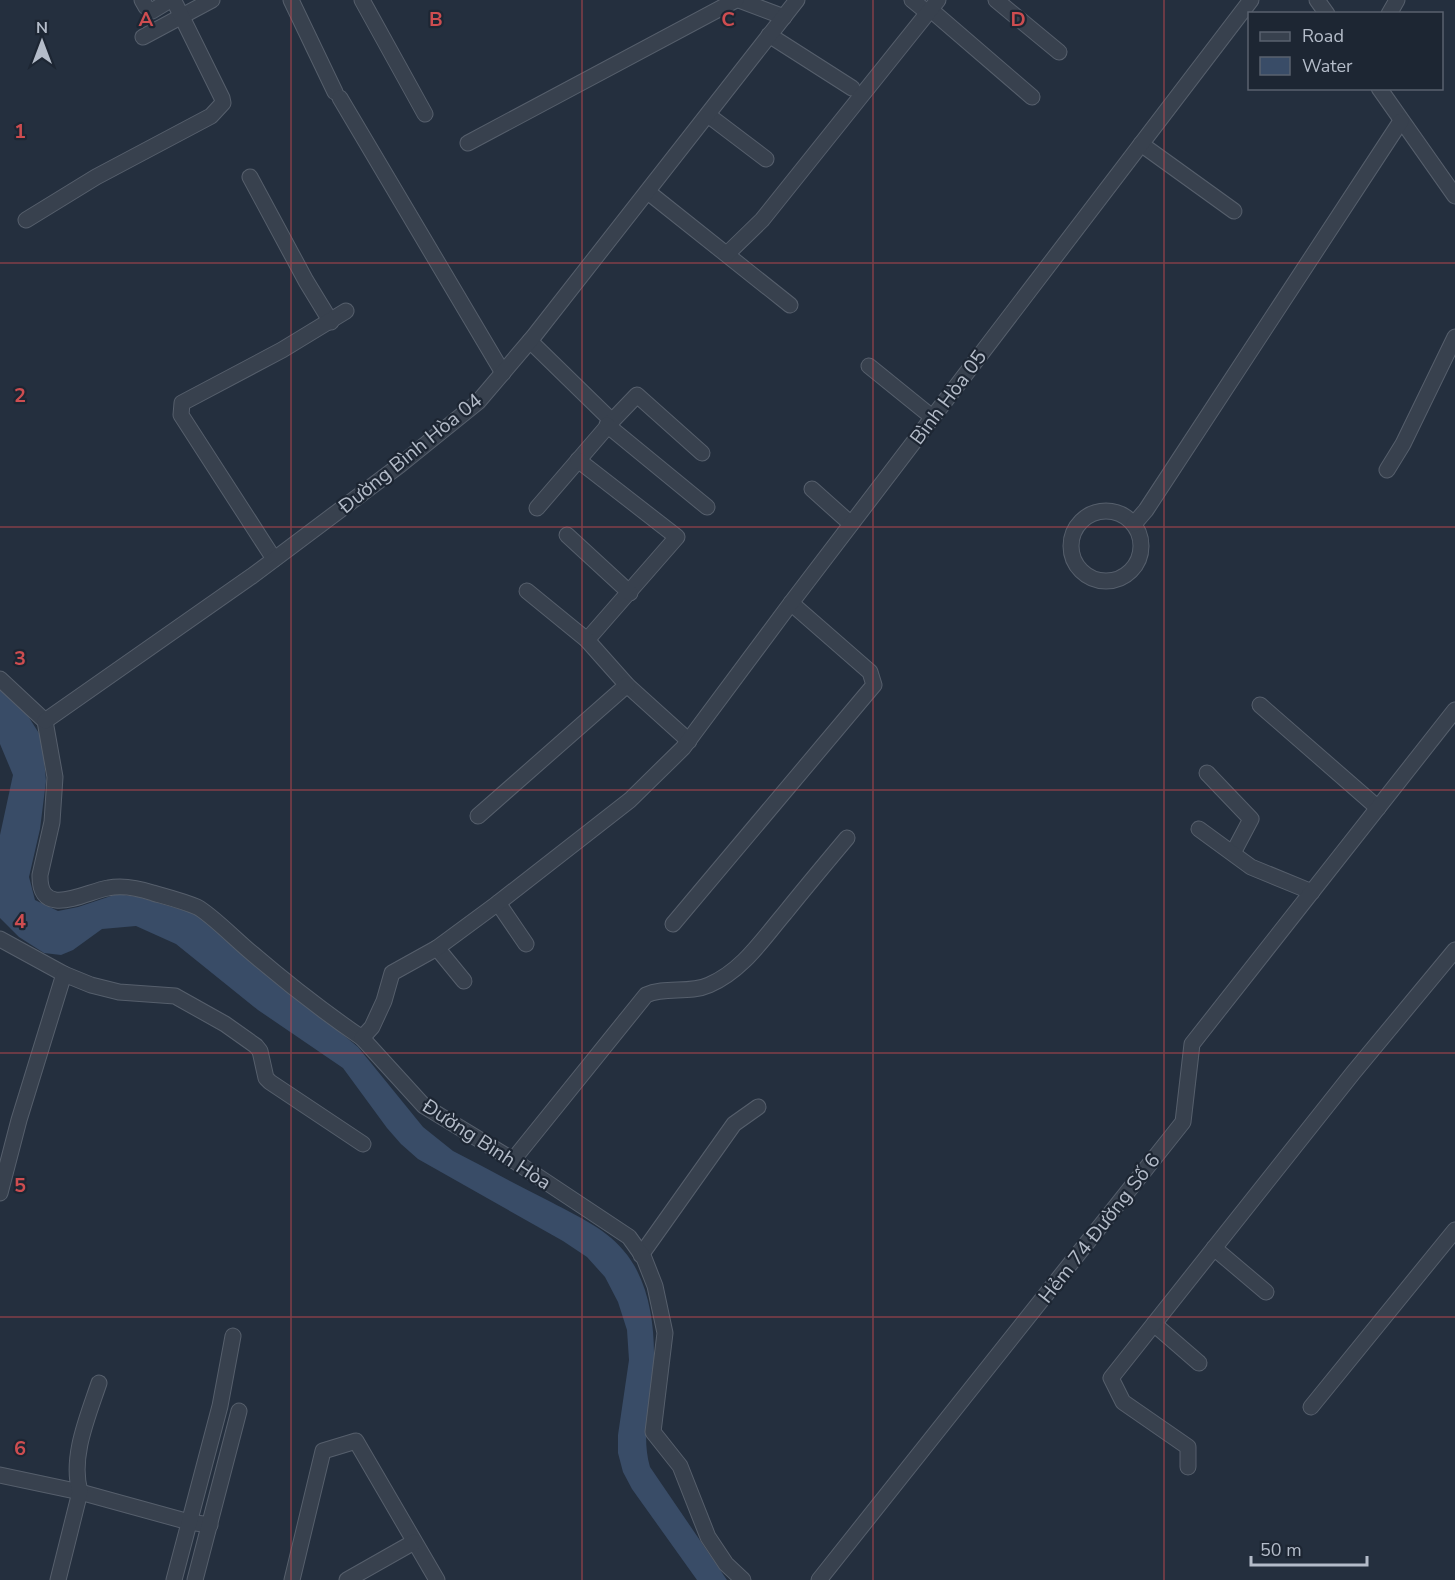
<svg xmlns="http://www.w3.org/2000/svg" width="1455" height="1580" viewBox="0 0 1455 1580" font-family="'Nunito Sans',sans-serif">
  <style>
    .water { fill: #394c67 }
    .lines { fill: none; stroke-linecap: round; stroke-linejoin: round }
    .minor-casing { stroke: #565f6c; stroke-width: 17 }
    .minor { stroke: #38414e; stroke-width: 15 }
    .grid { fill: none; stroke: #ce4d50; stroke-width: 1.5; stroke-opacity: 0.55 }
    .labels { text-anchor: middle; stroke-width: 4.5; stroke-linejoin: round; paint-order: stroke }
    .street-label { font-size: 20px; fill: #b4bcc9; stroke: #1d2633 }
    .grid-label { font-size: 20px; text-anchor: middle; font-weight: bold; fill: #ce4d50; stroke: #1d2633; stroke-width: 4.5; stroke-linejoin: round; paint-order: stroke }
  </style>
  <rect width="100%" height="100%" fill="#242f3e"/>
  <path class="water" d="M0,688l28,28 14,22 4,43 -6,48 -11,48 6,23 23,11 20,-4 39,-13 21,3 58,17 162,133 65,80 30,24c31,16 62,33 94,49 26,14 57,27 76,50 24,27 31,68 31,104 1,38 -15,75 -4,113l77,113h-30l-65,-91 -9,-17 -5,-19v-18l11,-75 -2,-30 -9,-28 -13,-25 -18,-20 -24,-16 -145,-82 -17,-15 -14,-16 -44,-60 -85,-58 -82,-66 -40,-18 -34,3 -29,21 -12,5 -17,-2 -25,-16 -19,-19v-83l13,-60 -13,-31z"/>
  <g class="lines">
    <g class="minor-casing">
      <g id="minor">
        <polyline points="291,0 335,92"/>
        <polyline points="362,0 425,114"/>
        <polyline points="739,0 784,17"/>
        <polyline points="912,0 928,13"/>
        <polyline points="996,0 1059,52"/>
        <polyline points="1317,0 1327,14"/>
        <polyline points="931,10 1032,97"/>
        <polyline points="1389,14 1397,0"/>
        <polyline points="769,35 852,88"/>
        <polyline points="143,37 212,0"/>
        <polyline points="1379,88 1455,196"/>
        <polyline points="340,98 503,373"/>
        <polyline points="708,115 766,159"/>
        <polyline points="468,143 736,0"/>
        <polyline points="1141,144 1234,211"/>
        <polyline points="250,177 306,281 331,322"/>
        <polyline points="648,192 790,305"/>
        <polyline points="26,220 96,177 211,116 223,103 222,98 174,1 170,0 152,11 146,7 142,0"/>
        <polyline points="727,254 762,220 938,0"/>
        <polyline points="530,341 612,421 537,508"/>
        <polyline points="869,366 932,417"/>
        <polyline points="612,421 637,395 702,453"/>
        <polyline points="607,425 707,507"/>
        <polyline points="578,460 677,537 587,640"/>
        <polyline points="1387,470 1403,444 1455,337"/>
        <polyline points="812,489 851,524"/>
        <circle cx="1106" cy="546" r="35"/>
        <polyline points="1134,524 1146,510 1401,121"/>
        <polyline points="567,535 630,593"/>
        <polyline points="274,559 181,415 182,403 282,350 346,311"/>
        <polyline points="527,591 587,640 627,685 689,741"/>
        <path d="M0,679l45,42 10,56 -3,45 -12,53c-1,45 45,17 68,13 15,-3 30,0 45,5 14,4 30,8 44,14 14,7 42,36 56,47 35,30 71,58 109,84"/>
        <polyline points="1260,705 1378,808"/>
        <polyline points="45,721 252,576 400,465 478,402 534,336 797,0"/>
        <polyline points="1207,773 1251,819 1233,853"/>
        <polyline points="478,816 627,685"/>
        <polyline points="1199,829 1251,867 1312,892"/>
        <polyline points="498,903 526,944"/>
        <polyline points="673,924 874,685 870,672 791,603"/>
        <polyline points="0,939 64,974"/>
        <polyline points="437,948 464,981"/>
        <path d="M513,1160l133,-165c19,-9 43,-1 63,-10 33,-14 53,-45 76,-72 20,-25 41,-50 62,-75"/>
        <polyline points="0,1193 19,1120 64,974 91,985 119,992 175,996 225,1024 256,1046 260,1051 266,1078 270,1082 363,1144"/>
        <polyline points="1214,1248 1266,1292"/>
        <polyline points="641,1255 734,1124 758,1107"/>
        <polyline points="1154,1324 1199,1363"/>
        <polyline points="1311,1407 1455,1230"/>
        <polyline points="1188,1467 1188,1447 1123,1402 1111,1378 1353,1073 1455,950"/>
        <polyline points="0,1475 80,1492 189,1522 210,1525"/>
        <path d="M58,1580l22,-88c-10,-35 8,-76 19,-109"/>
        <polyline points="174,1580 220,1406 233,1336"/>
        <polyline points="195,1580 239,1411"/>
        <polyline points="292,1580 323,1451 356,1441 437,1580"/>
        <polyline points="347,1580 414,1542"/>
        <polyline points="743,1580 726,1564 708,1537 680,1466 653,1432 665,1333 655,1286 644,1258 629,1237 513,1160 424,1106 362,1038 372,1027 384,1001 392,973 437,948 498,903 630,800 683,748 791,603 1251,0"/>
        <polyline points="819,1580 1183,1122 1192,1044 1455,710"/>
      </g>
    </g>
    <use href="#minor" class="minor"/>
  </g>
  <path class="grid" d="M291,0v1580M582,0v1580M873,0v1580M1164,0v1580M0,263h1455M0,527h1455M0,790h1455M0,1053h1455M0,1317h1455"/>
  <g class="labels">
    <g class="street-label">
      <text transform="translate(948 397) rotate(-53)" y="7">Bình Hòa 05</text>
      <text transform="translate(410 453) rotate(-39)" y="7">Đường Bình Hòa 04</text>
      <text transform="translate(487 1144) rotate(33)" y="7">Đường Bình Hòa</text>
      <text transform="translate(1099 1228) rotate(-52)" y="7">Hẻm 74 Đường Số 6</text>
    </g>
  </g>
  <g class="grid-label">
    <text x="146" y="26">A</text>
    <text x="436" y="26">B</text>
    <text x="728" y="26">C</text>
    <text x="1018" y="26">D</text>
    <text x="20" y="138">1</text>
    <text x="20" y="402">2</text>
    <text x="20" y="665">3</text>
    <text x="20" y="928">4</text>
    <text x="20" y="1192">5</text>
    <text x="20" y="1455">6</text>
  </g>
  <rect x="1248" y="12" width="195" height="78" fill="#1d2633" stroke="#59626f" stroke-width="1.5"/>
  <rect x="1260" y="32" width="30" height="9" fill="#38414e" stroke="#59626f" stroke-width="1.5"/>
  <text x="1302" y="42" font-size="18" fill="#b4bcc9">Road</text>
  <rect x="1260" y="57" width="30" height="18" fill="#394c67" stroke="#59626f" stroke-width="1.5"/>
  <text x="1302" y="72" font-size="18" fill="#b4bcc9">Water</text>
  <g transform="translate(42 42)" stroke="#1d2633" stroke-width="4.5" paint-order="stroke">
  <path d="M0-4.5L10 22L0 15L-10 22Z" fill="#b4bcc9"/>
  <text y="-9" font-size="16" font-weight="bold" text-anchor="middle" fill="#b4bcc9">N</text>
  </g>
  <path d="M1251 1556v9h116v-9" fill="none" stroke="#b4bcc9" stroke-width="3"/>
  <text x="1260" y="1556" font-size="18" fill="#b4bcc9" stroke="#1d2633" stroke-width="4.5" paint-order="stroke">50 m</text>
</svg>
